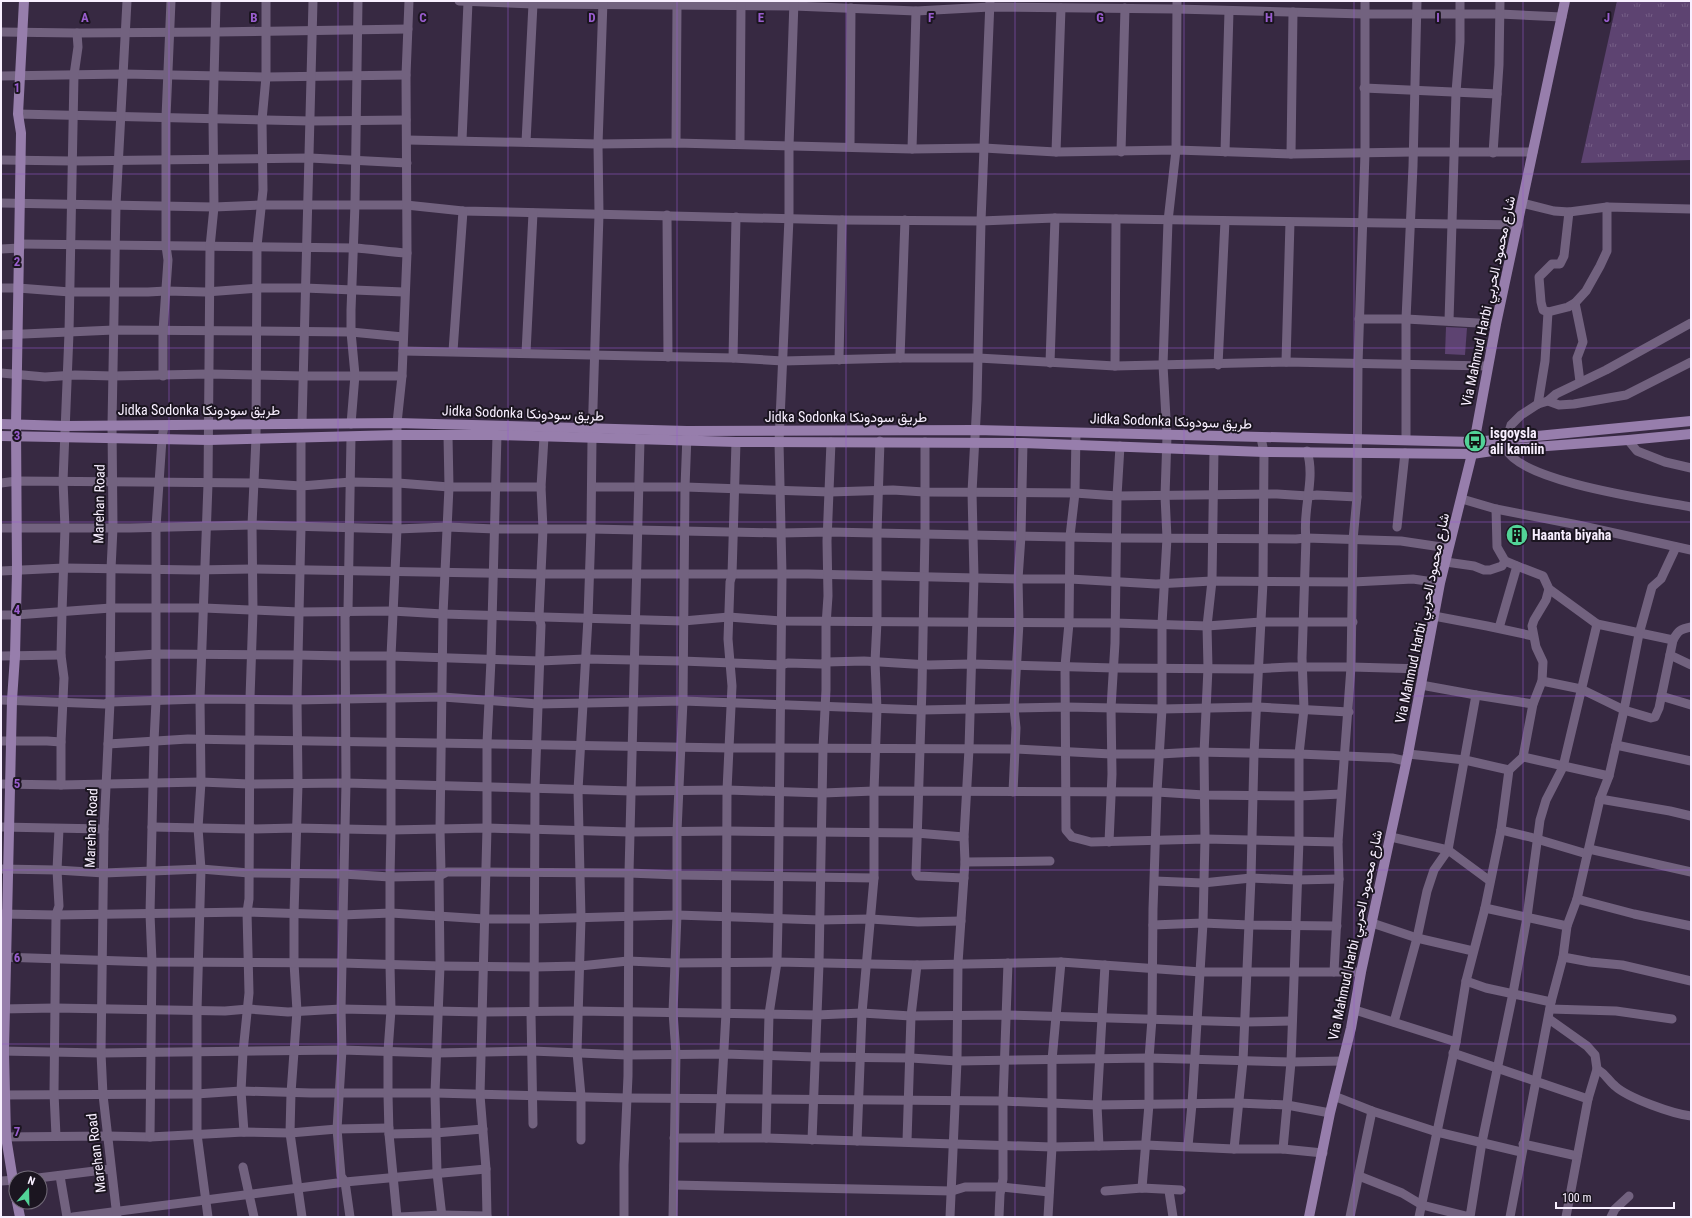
<svg xmlns="http://www.w3.org/2000/svg" width="1692" height="1218" viewBox="0 0 1692 1218" font-family="'Roboto Condensed',Vazirmatn,sans-serif">
  <style>
    .grass { fill: url(#grass-tufts) }
    .park { fill: #5d4371 }
    .lines { fill: none; stroke-linecap: round; stroke-linejoin: round }
    .street { stroke: #72627f; stroke-width: 9 }
    .secondary { stroke: #977eac; stroke-width: 10 }
    .grid { fill: none; stroke: #9a5dcf; stroke-width: 1; stroke-opacity: 0.55 }
    .labels { text-anchor: middle; stroke-width: 4; stroke-linejoin: round; paint-order: stroke }
    .street-label { font-size: 14px; fill: #f8efff; stroke: #1b1520 }
    .poi-label { font-size: 14px; font-weight: bold; fill: #f8efff; stroke: #1b1520; text-anchor: start }
    .grid-label { font-size: 13px; text-anchor: middle; font-weight: bold; fill: #9a5dcf; stroke: #1b1520; stroke-width: 4; stroke-linejoin: round; paint-order: stroke }
  </style>
  <defs>
    <pattern id="grass-tufts" width="24" height="20" patternUnits="userSpaceOnUse"><rect width="24" height="20" fill="#5d4371"/><path d="M3 7l-1-3M5 7V3M7 7l1-3M15 17l-1-3M17 17v-4M19 17l1-3" fill="none" stroke="#755e86"/></pattern>
  </defs>
  <rect width="100%" height="100%" fill="#372942"/>
  <polygon class="grass" points="1617,1 1691,1 1691,160 1581,163"/>
  <polygon class="park" points="1446,327 1467,328 1465,355 1445,354"/>
  <g class="lines">
    <g class="street">
      <polyline points="459,1 533,4 794,6 916,11 990,7 1176,9 1364,14 1500,14 1562,17"/>
      <polyline points="1,32 77,33 216,32 408,29"/>
      <polyline points="1,76 124,74 266,77 406,75"/>
      <polyline points="1364,88 1497,94"/>
      <polyline points="18,114 311,121 406,120"/>
      <polyline points="407,140 598,144 676,143 912,149 984,148 1056,152 1176,150 1291,154 1413,152 1533,152"/>
      <polyline points="462,140 468,2"/>
      <polyline points="526,142 533,4"/>
      <polyline points="676,143 677,6"/>
      <polyline points="740,144 741,5"/>
      <polyline points="850,146 851,8"/>
      <polyline points="912,149 916,11"/>
      <polyline points="1056,152 1061,8"/>
      <polyline points="1121,152 1125,8"/>
      <polyline points="1225,152 1229,11"/>
      <polyline points="1493,153 1499,65 1500,1"/>
      <polyline points="1291,154 1293,12"/>
      <polyline points="1,160 72,161 310,158 407,163"/>
      <polyline points="1,203 214,207 261,205 406,205 463,211 842,220 981,221 1055,218 1518,225"/>
      <polyline points="1522,203 1554,211 1569,212 1607,207 1691,209"/>
      <polyline points="1569,212 1564,256 1560,264 1552,264 1539,277 1541,302 1543,310 1548,312 1568,307 1575,303 1586,291 1600,266 1607,251 1607,207"/>
      <polyline points="667,215 668,357"/>
      <path d="M20,244l334,4c18,1 35,4 53,5"/>
      <polyline points="1,249 20,248"/>
      <polyline points="1,288 18,288 70,292 148,292 166,291 206,292 258,288 304,288 404,292"/>
      <polyline points="1575,303 1583,342 1577,358 1580,382"/>
      <polyline points="1359,319 1406,319 1496,324"/>
      <polyline points="1449,321 1456,92 1460,42 1460,1"/>
      <polyline points="1,335 114,330 257,331 351,332 403,337"/>
      <polyline points="403,351 733,358 783,361 900,358 978,358 1115,366 1286,362 1488,366"/>
      <polyline points="453,351 463,211"/>
      <polyline points="526,353 533,213"/>
      <polyline points="733,358 736,217"/>
      <polyline points="900,358 905,220"/>
      <polyline points="839,360 842,220"/>
      <polyline points="1286,362 1290,222"/>
      <polyline points="1050,363 1055,218"/>
      <polyline points="1218,365 1225,221"/>
      <polyline points="1115,366 1116,219"/>
      <polyline points="1,373 45,377 75,375 113,376 209,374 304,376 402,376"/>
      <polyline points="163,376 163,331 168,260 166,246 166,117 171,1"/>
      <polyline points="1548,401 1556,394 1606,370 1691,323"/>
      <polyline points="1538,404 1545,361 1548,312"/>
      <polyline points="302,424 313,1"/>
      <polyline points="351,424 355,375 351,332 351,310 355,204 358,1"/>
      <polyline points="1076,433 1075,493 1070,536 1069,623 1065,666 1066,830 1072,837 1091,842 1205,839 1338,842"/>
      <polyline points="301,438 301,528 297,700 298,784 294,914 294,963 297,1011 291,1093 290,1133 302,1217"/>
      <polyline points="1507,438 1511,425 1521,415 1538,404 1548,401 1559,405 1574,404 1626,395 1691,362"/>
      <polyline points="1406,440 1406,319 1413,166 1417,1"/>
      <polyline points="1628,440 1637,451 1665,462 1691,468"/>
      <polyline points="925,442 925,534 922,687 916,873 918,876 964,878"/>
      <path d="M1506,449c15,33 148,51 185,58"/>
      <polyline points="1,483 17,481 140,482 255,483 301,486 351,482 398,483 449,487 541,487"/>
      <polyline points="592,487 685,487 830,492 893,490 924,492 1075,493 1117,496 1277,494 1308,496 1317,495 1357,497"/>
      <polyline points="1462,499 1496,509 1578,525 1691,550"/>
      <polyline points="1496,509 1497,547 1505,561"/>
      <polyline points="1397,527 1405,453"/>
      <polyline points="1,528 130,528 252,525 397,529 447,527 495,529 591,529 781,533 829,532 1118,538 1296,539 1306,538 1401,541 1448,548"/>
      <path d="M1446,562l28,4 10,4h6l12,-4 3,-5 12,5 26,10 6,13 48,35 76,16c5,-9 7,-11 18,-13"/>
      <polyline points="1,571 64,568 196,570 252,569 540,574 808,574 1018,579 1070,579 1156,584 1212,581 1353,582 1413,579 1440,583"/>
      <polyline points="1,615 16,615 111,608 204,608 299,612 392,611 443,614 683,621 729,617 781,621 1115,623 1207,626 1261,622 1353,622"/>
      <polyline points="1434,616 1487,626 1533,636"/>
      <polyline points="1499,628 1517,566"/>
      <polyline points="1670,655 1691,665"/>
      <polyline points="1,656 61,655"/>
      <polyline points="110,657 157,654 298,655 345,656 391,656 540,661 585,659 682,661 781,665 788,663 822,664 826,662 864,661 929,665 971,664 1114,668 1251,669 1290,667 1351,667 1424,669"/>
      <polyline points="1542,681 1581,689 1624,710 1651,718 1655,717 1659,708 1673,640"/>
      <polyline points="1476,695 1533,704"/>
      <polyline points="1661,696 1691,705"/>
      <polyline points="1,700 105,704 110,702 200,699 297,700 443,697 538,704 683,701 922,710 1066,707 1162,709 1258,707 1349,712"/>
      <polyline points="1,741 47,741 61,742"/>
      <polyline points="108,744 188,739 729,748 1014,749 1111,754 1160,754 1196,752 1299,754 1392,758 1406,761"/>
      <polyline points="1616,745 1691,761"/>
      <polyline points="1408,754 1465,760 1509,770"/>
      <polyline points="1523,757 1609,776"/>
      <polyline points="1,784 61,785 201,782 249,784 346,783 632,791 727,790 823,793 874,791 1157,792 1204,795 1299,796 1341,794"/>
      <polyline points="61,785 61,742 64,678 61,655 62,612 65,528 63,481 69,333 74,75 78,47 77,33"/>
      <polyline points="1013,792 1016,728 1014,708 1019,623 1018,579 1021,536 1023,443"/>
      <polyline points="1600,799 1670,811 1691,816"/>
      <polyline points="1,827 104,829"/>
      <polyline points="152,827 249,829 296,828 391,830 487,828 630,832 726,831 916,833 964,837"/>
      <polyline points="1501,830 1530,837 1587,854"/>
      <polyline points="1391,837 1448,850 1490,881"/>
      <polyline points="1109,842 1112,774 1111,708 1115,643 1117,496 1120,446"/>
      <polyline points="1589,849 1691,872"/>
      <polyline points="965,862 1050,861"/>
      <polyline points="1,869 57,870 104,873 201,869 249,873 343,874 390,877 439,876 447,872 485,872 629,873 677,875 874,878"/>
      <polyline points="1155,881 1203,883 1251,878 1297,880 1339,879"/>
      <polyline points="1577,899 1634,914 1691,926"/>
      <polyline points="1485,908 1567,926"/>
      <polyline points="1,914 56,915 247,912 342,915 391,913 484,919 534,919 677,915 820,920 870,919 918,922 961,921"/>
      <polyline points="1372,923 1417,938 1473,951"/>
      <polyline points="1153,925 1203,923 1249,925 1337,926"/>
      <polyline points="1,957 152,962 342,963 440,966 534,967 580,966 628,961 674,963 777,962 917,965 1061,962 1201,972 1361,972"/>
      <polyline points="1563,957 1590,962 1622,965 1691,981"/>
      <polyline points="1334,972 1339,879 1338,842 1351,667 1353,540 1357,497 1358,364 1365,153 1365,1"/>
      <polyline points="1466,981 1486,988 1551,1002"/>
      <polyline points="1,1009 55,1008 225,1011 248,1009 288,1012 341,1009 483,1012 579,1011 817,1015 862,1013 911,1016 1006,1015 1245,1022 1292,1021"/>
      <polyline points="1550,1009 1616,1011 1672,1019"/>
      <polyline points="1355,1010 1456,1042"/>
      <polyline points="1549,1019 1587,1046 1595,1055 1597,1069 1588,1099 1566,1217"/>
      <polyline points="1394,1022 1417,938 1427,891 1434,870 1448,850 1476,695 1421,685"/>
      <polyline points="1,1051 101,1053 342,1050 436,1053 532,1051 627,1055 724,1054 815,1057 911,1058 957,1061 1149,1058 1291,1062 1343,1061"/>
      <polyline points="1453,1053 1588,1099"/>
      <path d="M1597,1069c10,6 10,10 18,17 13,12 58,28 76,30"/>
      <polyline points="1,1095 196,1094 241,1091 311,1093 435,1093 626,1098 1003,1101 1097,1105 1238,1103 1287,1105 1330,1113"/>
      <polyline points="1334,1096 1372,1111 1437,1132 1521,1152"/>
      <polyline points="533,1124 531,1014 534,1011 535,788 541,625 539,617 543,529 541,487 544,437"/>
      <polyline points="244,1132 241,1091 243,1052 249,993 247,912 249,899 250,698 253,611 252,525 256,438 257,246 263,190 262,120 266,77 266,1"/>
      <polyline points="389,1134 435,1133 483,1129"/>
      <polyline points="56,1136 54,1093 56,915 59,906 57,870 59,829"/>
      <polyline points="1,1137 108,1136 150,1137 244,1132 290,1133 337,1129 389,1128"/>
      <polyline points="150,1137 152,962 150,914 154,741 156,701 156,527 162,439 164,426"/>
      <polyline points="674,1138 766,1138 1052,1147 1146,1145 1234,1149 1283,1149 1323,1153"/>
      <polyline points="719,1138 726,1013 727,790 732,686 728,639 730,582 732,575 736,442"/>
      <polyline points="766,1138 769,1014 777,962 778,919 782,574 779,442 789,218 789,146 794,1"/>
      <polyline points="581,1140 581,1096 577,1052 581,918 578,790 588,618 591,529 592,439 599,214 598,144 603,1"/>
      <polyline points="812,1140 819,964 823,748 826,690 826,625 828,596 827,541 831,442"/>
      <polyline points="857,1141 862,1013 874,878 874,791 877,709 875,662 877,621 877,533 880,441"/>
      <polyline points="907,1141 911,1016 917,965"/>
      <polyline points="1523,1144 1577,1156"/>
      <polyline points="1099,1146 1097,1105 1105,965"/>
      <polyline points="1188,1146 1192,1104 1203,923 1205,839 1204,753 1208,668 1207,626 1212,581 1214,450"/>
      <polyline points="1234,1149 1243,1061 1251,878 1254,754 1263,582 1264,452 1261,438"/>
      <path d="M1283,1149l8,-87 8,-222v-86l5,-45 -2,-51 4,-120c-4,-29 10,-58 1,-87"/>
      <polyline points="243,1167 254,1217"/>
      <polyline points="60,1176 67,1217"/>
      <polyline points="1359,1176 1402,1193 1422,1205 1470,1217 1482,1142 1513,993 1527,917 1540,820 1546,800 1563,767 1597,624"/>
      <polyline points="38,1178 111,1169"/>
      <polyline points="1,1181 16,1180"/>
      <polyline points="674,1185 952,1191 965,1187 1002,1187 1049,1192"/>
      <polyline points="1142,1188 1149,1104 1149,1058 1152,1019 1153,909 1157,792 1162,709 1162,624 1167,538 1165,496 1167,436 1163,365 1168,221 1176,150 1177,1"/>
      <polyline points="1105,1191 1142,1188 1181,1190"/>
      <polyline points="1169,1191 1173,1217"/>
      <polyline points="73,1217 345,1182 486,1169"/>
      <polyline points="117,1217 103,1095 101,1053 104,829 110,702 111,569 113,528 112,425 116,205 127,1"/>
      <polyline points="208,1217 197,1134 197,1010 201,869 198,828 201,782 200,699 208,484 210,247 214,207 213,118 216,1"/>
      <polyline points="350,1217 345,1182 341,1176 337,1129 342,1050 341,1009 346,783 345,616 348,611 351,437"/>
      <polyline points="397,1217 389,1134 388,1094 388,1051 391,1010 390,965 390,877 391,830 391,656 397,529 397,423 402,376 407,253 406,75 409,1"/>
      <polyline points="399,1217 442,1215 487,1216"/>
      <polyline points="442,1217 437,1173 435,1093 440,966 439,876 441,871 440,829 443,614 449,487 448,436"/>
      <polyline points="487,1217 486,1169 480,1095 487,828 487,743 491,660 497,435"/>
      <polyline points="624,1217 624,1165 628,1076 629,873 640,440"/>
      <polyline points="673,1217 676,1054 673,1012 677,915 677,831 683,701 685,487 687,435"/>
      <polyline points="950,1217 957,1061 958,963 965,862 964,837 969,749 974,577 972,492 977,400 981,221 990,1"/>
      <polyline points="999,1217 1000,1194 1003,1179 1003,1101 1008,963"/>
      <polyline points="1048,1217 1052,1147 1052,1060 1061,962"/>
      <polyline points="1350,1217 1372,1111"/>
      <polyline points="1419,1217 1456,1042 1466,981 1485,908 1501,830 1509,770 1523,757 1533,704 1542,681 1543,662 1536,647 1532,626 1534,620 1546,600 1549,589"/>
      <polyline points="1510,1217 1551,1002 1563,957 1567,926 1577,899 1600,799 1609,776 1624,710 1639,634 1652,587 1661,579 1676,547"/>
      <polyline points="1611,1217 1615,1209 1629,1196"/>
    </g>
    <g class="secondary">
      <polyline points="1,424 66,426 397,423 687,431 975,430 1474,442 1691,421"/>
      <polyline points="1,436 209,440 398,435 497,435 736,442 1023,443 1264,452 1472,454 1506,449 1628,440 1691,434"/>
      <polyline points="16,1199 6,1137 4,1051 12,700 15,656 17,571 16,425 21,133 18,114 24,1"/>
      <polyline points="17,1202 20,1217"/>
      <polyline points="1309,1217 1330,1113 1351,1028 1361,972 1408,754 1440,583 1472,454 1496,324 1565,1"/>
    </g>
  </g>
  <path class="grid" d="M169,1v1216M338,1v1216M508,1v1216M677,1v1216M846,1v1216M1015,1v1216M1184,1v1216M1354,1v1216M1523,1v1216M1,174h1690M1,348h1690M1,522h1690M1,696h1690M1,870h1690M1,1044h1690"/>
  <defs>
    <g id="bus-disc" transform="scale(1.15)"><circle r="9.5" fill="#52d397" stroke="#1b1520"/><path d="M-5-6H5V4H4V6H2V4H-2V6H-4V4H-5ZM-3.5-4V0h7V-4ZM-3.5 1.2v1.5H-2V1.2ZM2 1.2v1.5H3.5V1.2Z" fill="#111"/></g>
    <g id="building-disc" transform="scale(1.15)"><circle r="9.5" fill="#52d397" stroke="#1b1520"/><path d="M-4-6H4V6H1V3H-1V6H-4ZM-2.5-4.3h1.7v1.8h-1.7ZM.8-4.3h1.7v1.8H.8ZM-2.5-1h1.7V.8h-1.7ZM.8-1h1.7V.8H.8Z" fill="#111"/></g>
  </defs>
  <g fill-rule="evenodd">
    <use href="#bus-disc" x="1475" y="441"/>
    <use href="#building-disc" x="1517" y="535"/>
  </g>
  <g class="labels">
    <g class="street-label">
      <text transform="translate(1488 301) rotate(-78)" y="5">Via Mahmud Harbi شارع محمود الحربي</text>
      <text x="199" y="415">Jidka Sodonka طريق سودونكا</text>
      <text transform="translate(523 413) rotate(2)" y="5">Jidka Sodonka طريق سودونكا</text>
      <text x="846" y="422">Jidka Sodonka طريق سودونكا</text>
      <text transform="translate(1171 421) rotate(2)" y="5">Jidka Sodonka طريق سودونكا</text>
      <text transform="translate(99 504) rotate(-89)" y="5">Marehan Road</text>
      <text transform="translate(1422 618) rotate(-78)" y="5">Via Mahmud Harbi شارع محمود الحربي</text>
      <text transform="translate(91 828) rotate(-88)" y="5">Marehan Road</text>
      <text transform="translate(1355 935) rotate(-78)" y="5">Via Mahmud Harbi شارع محمود الحربي</text>
      <text transform="translate(96 1153) rotate(-97)" y="5">Marehan Road</text>
    </g>
    <g class="poi-label">
      <text x="1490" y="438">isgoysla<tspan x="1490" dy="16">ali kamiin</tspan></text>
      <text x="1532" y="540">Haanta biyaha</text>
    </g>
  </g>
  <g class="grid-label">
    <text x="85" y="22">A</text>
    <text x="254" y="22">B</text>
    <text x="423" y="22">C</text>
    <text x="592" y="22">D</text>
    <text x="761" y="22">E</text>
    <text x="931" y="22">F</text>
    <text x="1100" y="22">G</text>
    <text x="1269" y="22">H</text>
    <text x="1438" y="22">I</text>
    <text x="1607" y="22">J</text>
    <text x="17" y="92">1</text>
    <text x="17" y="266">2</text>
    <text x="17" y="440">3</text>
    <text x="17" y="614">4</text>
    <text x="17" y="788">5</text>
    <text x="17" y="962">6</text>
    <text x="17" y="1136">7</text>
  </g>
  <rect width="1692" height="1218" fill="none" stroke="#f8efff" stroke-width="4"/>
  <g transform="translate(28 1190) rotate(20)"><circle r="19" fill="#1b1520" stroke="#736c79"/>
  <path d="M0-3L7 15L0 10L-7 15Z" fill="#52d397"/>
  <text y="-6" font-size="11" font-weight="bold" text-anchor="middle" fill="#f8efff">N</text>
  </g>
  <path d="M1556 1202v6h118v-6" fill="none" stroke="#f8efff" stroke-width="2"/>
  <text x="1562" y="1202" font-size="12" fill="#f8efff" stroke="#1b1520" stroke-width="3" paint-order="stroke">100 m</text>
</svg>
